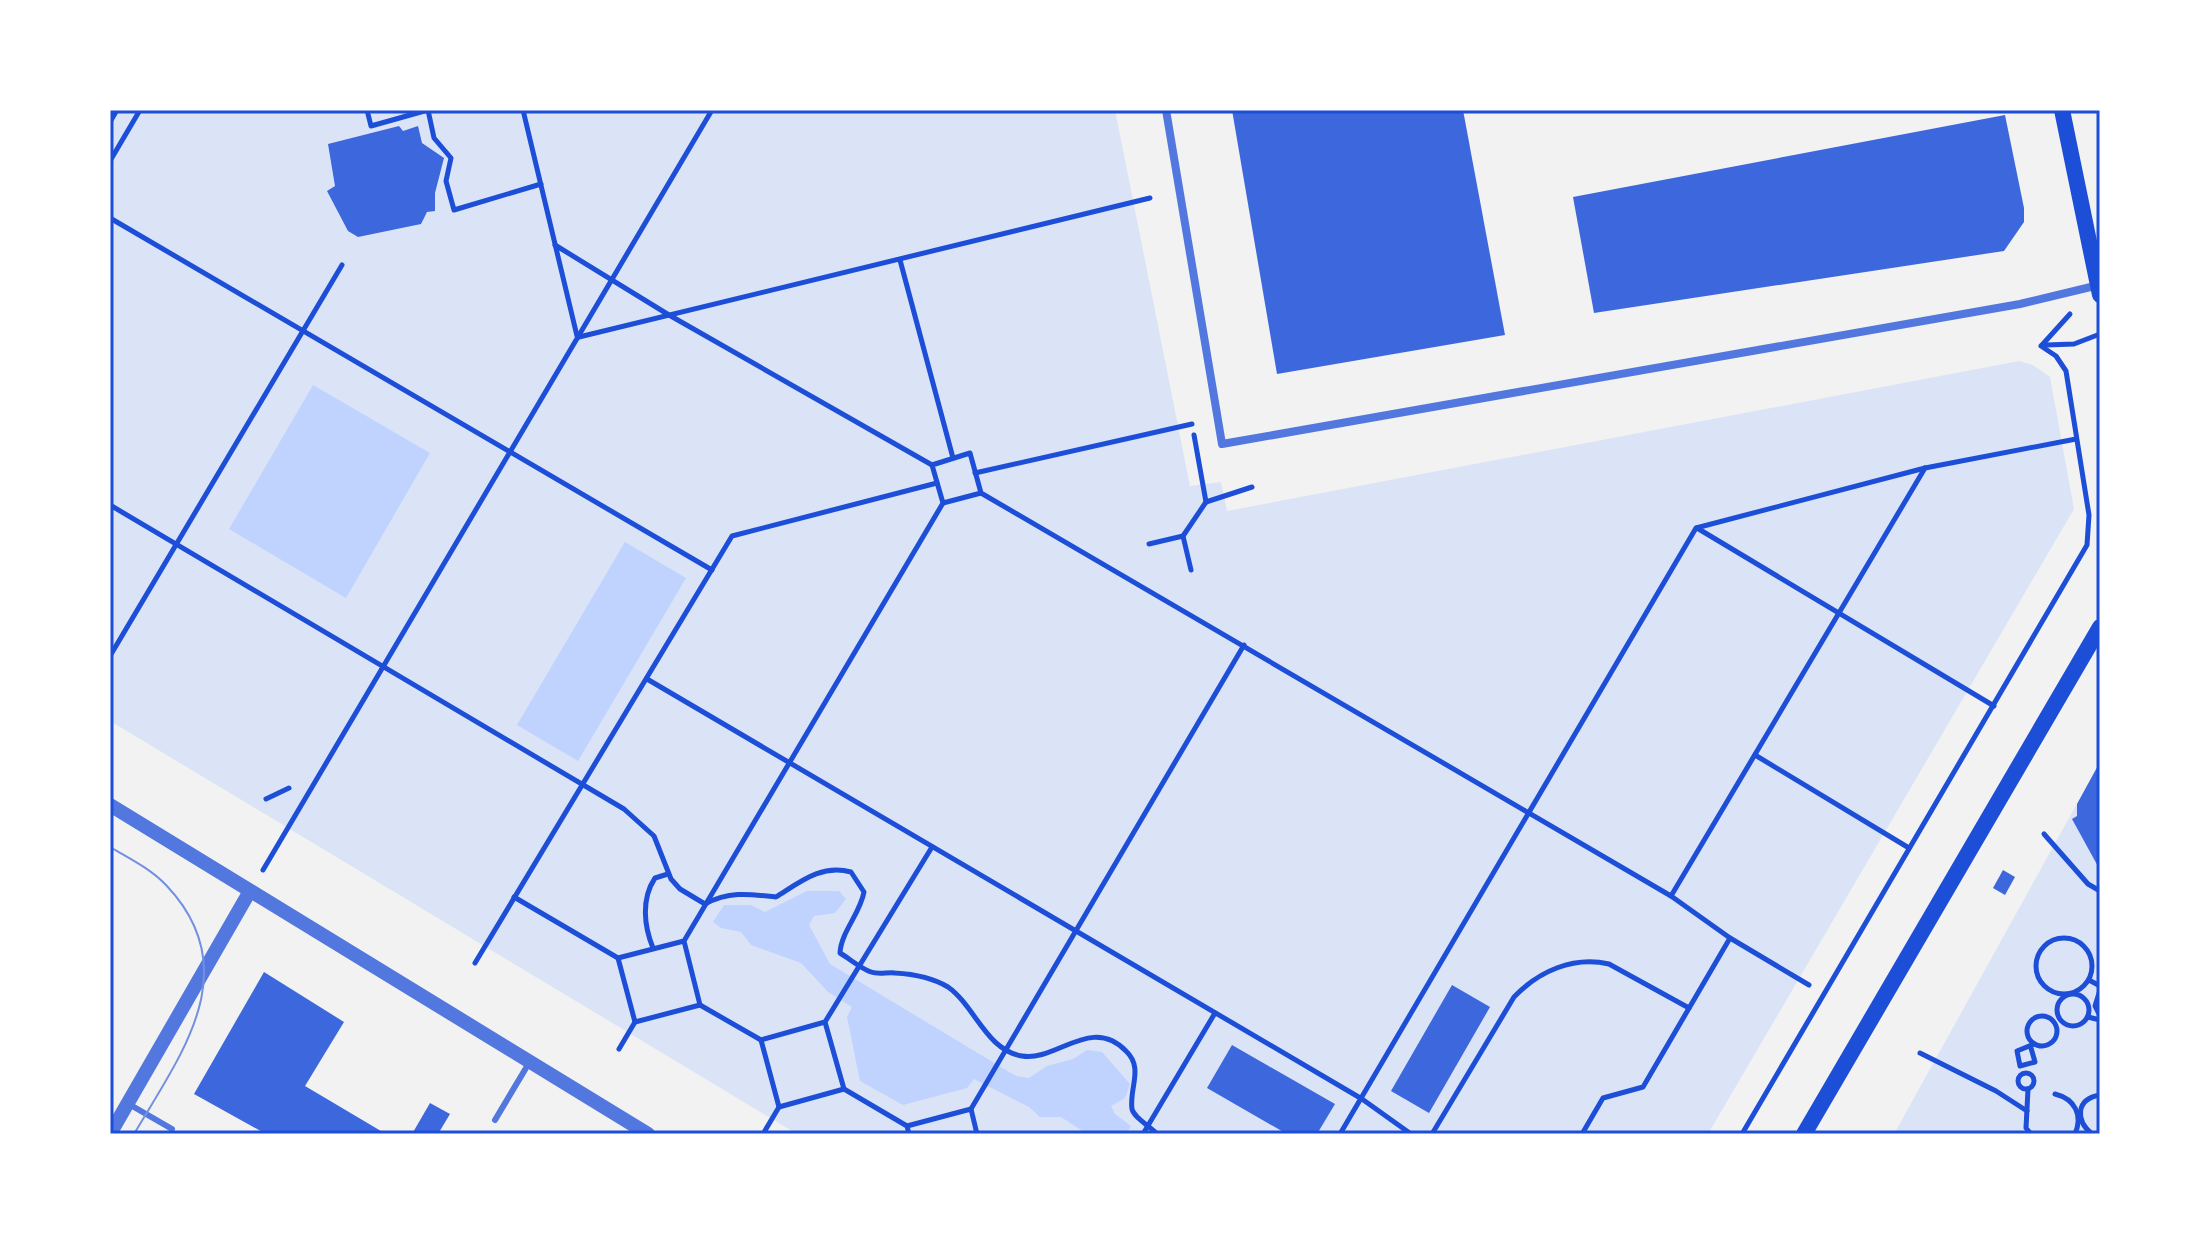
<svg xmlns="http://www.w3.org/2000/svg" width="2210" height="1244" viewBox="0 0 2210 1244" font-family="'Libre Baskerville',serif">
  <style>
    .green { fill: #dbe4f7 }
    .water { fill: #bfd3fe }
    .building { fill: #3d67dc }
    .lines { fill: none; stroke-linecap: round; stroke-linejoin: round }
    .path { stroke: #1d4ed8; stroke-width: 5 }
    .service { stroke: #5277de; stroke-width: 6 }
    .minor { stroke: #5277de; stroke-width: 8 }
    .tertiary { stroke: #5277de; stroke-width: 14 }
    .secondary { stroke: #1d4ed8; stroke-width: 16 }
    .tram { stroke: #7290e2; stroke-width: 2 }
    .neatline { fill: none; stroke: #1d4ed8; stroke-width: 3 }
  </style>
  <rect width="100%" height="100%" fill="#f2f2f2"/>
  <g class="green">
    <polygon points="110,110 1115,110 1190,486 1221,482 1227,511 2019,361 2033,365 2050,377 2074,509 1708,1134 797,1134 110,721"/>
    <polygon points="2100,762 2100,1134 1894,1134"/>
  </g>
  <g class="water">
    <polygon points="313,385 430,453 346,598 229,529"/>
    <polygon points="625,542 686,578 578,761 517,725"/>
    <polygon points="807,891 839,891 846,899 835,913 814,916 809,925 830,964 1016,1076 1029,1078 1047,1066 1073,1059 1087,1050 1102,1052 1130,1084 1125,1098 1111,1106 1115,1114 1131,1126 1126,1134 1087,1134 1061,1117 1040,1117 1029,1107 974,1079 967,1088 903,1105 860,1081 847,1017 852,1007 828,992 801,963 751,945 741,932 721,928 713,922 724,905 751,905 765,912"/>
  </g>
  <g class="building">
    <polygon points="1232,110 1463,110 1505,335 1277,374"/>
    <polygon points="2005,115 2024,208 2024,222 2004,251 1594,313 1573,197"/>
    <polygon points="399,126 403,131 418,126 422,143 444,158 435,193 435,211 427,212 421,224 358,237 348,231 327,191 335,186 328,144"/>
    <polygon points="2100,762 2100,870 2072,819 2077,816 2077,804"/>
    <polygon points="2003,870 2015,877 2005,895 1993,888"/>
    <polygon points="264,972 344,1022 305,1086 386,1134 266,1134 194,1094"/>
    <polygon points="1452,985 1490,1007 1429,1113 1391,1091"/>
    <polygon points="1232,1045 1335,1104 1317,1134 1287,1134 1207,1088"/>
    <polygon points="430,1103 450,1114 438,1134 412,1134"/>
  </g>
  <g class="lines">
    <g class="path">
      <polyline points="367,110 371,126 428,110 434,138 451,158 446,181 454,210 541,184"/>
      <polyline points="523,110 577,336"/>
      <polyline points="110,122 117,110"/>
      <polyline points="110,161 140,110"/>
      <polyline points="110,218 712,570"/>
      <polyline points="555,245 669,315 932,465"/>
      <polyline points="900,260 953,458"/>
      <polyline points="579,337 1150,198"/>
      <polyline points="2042,345 2070,314"/>
      <polyline points="2046,345 2074,344 2100,334"/>
      <polyline points="1194,435 1206,502 1252,487"/>
      <polyline points="975,473 1192,424"/>
      <polyline points="981,493 943,503 932,465 970,453 981,493 1671,896 1730,938 1809,985"/>
      <path d="M110,505l514,304 30,27 17,43 9,10 25,15c24,-13 44,-10 71,-7 24,-15 45,-33 75,-25l13,20c-4,22 -23,40 -24,61 10,6 20,15 31,19 8,3 16,0 24,1 18,1 38,5 53,14 27,19 38,63 74,69 34,6 69,-41 104,-5 18,17 3,37 6,58 2,9 19,18 25,25"/>
      <polyline points="1697,528 1994,706"/>
      <polyline points="1183,536 1206,502"/>
      <polyline points="1149,544 1183,536 1191,570"/>
      <polyline points="110,656 342,265"/>
      <polyline points="647,679 1362,1099 1411,1134"/>
      <polyline points="1755,755 1909,848"/>
      <polyline points="266,799 289,788"/>
      <polyline points="2044,834 2088,884 2100,891"/>
      <polyline points="263,870 712,110"/>
      <polyline points="1671,896 1925,468"/>
      <polyline points="514,897 618,958"/>
      <circle cx="2064" cy="966" r="28"/>
      <polyline points="684,941 618,958 635,1022 700,1005 684,941 943,503"/>
      <path d="M653,948c-9,-22 -12,-49 2,-70l13,-4"/>
      <polyline points="475,963 732,536 937,483"/>
      <polyline points="2089,980 2100,986"/>
      <polyline points="2100,990 2095,1006 2100,1016"/>
      <circle cx="2073" cy="1010" r="16"/>
      <polyline points="700,1005 761,1040"/>
      <circle cx="2042" cy="1031" r="15"/>
      <polyline points="2088,1017 2100,1020"/>
      <polyline points="825,1022 844,1089 779,1107 761,1040 825,1022 932,847"/>
      <polyline points="2031,1048 2035,1062 2020,1066 2017,1051 2034,1044"/>
      <polyline points="619,1049 635,1022"/>
      <polyline points="1920,1053 1996,1091 2027,1111"/>
      <circle cx="2026" cy="1081" r="8"/>
      <polyline points="844,1089 907,1126"/>
      <polyline points="2028,1089 2026,1128 2031,1134"/>
      <path d="M2055,1094c20,5 28,21 20,40"/>
      <polyline points="763,1134 779,1107"/>
      <polyline points="909,1134 907,1126 971,1109"/>
      <polyline points="977,1134 971,1109 1244,645"/>
      <polyline points="1143,1134 1215,1013"/>
      <polyline points="1340,1134 1696,528 1925,468 2076,439"/>
      <path d="M1432,1134l82,-137c25,-26 59,-41 95,-33l80,44"/>
      <polyline points="1582,1134 1603,1098 1643,1087 1730,938"/>
      <polyline points="1742,1134 2087,545 2089,515 2066,371 2056,356 2041,346"/>
      <path d="M2092,1134c-17,-14 -16,-35 8,-39"/>
    </g>
    <g class="service">
      <polyline points="127,1103 172,1129"/>
      <polyline points="495,1120 529,1063"/>
    </g>
    <polyline class="minor" points="1166,110 1222,444 2020,304 2099,285"/>
    <g class="tertiary">
      <polyline points="110,805 648,1134"/>
      <polyline points="110,1134 250,891"/>
    </g>
    <g class="secondary">
      <polyline points="2062,110 2100,295"/>
      <polyline points="1804,1134 2100,627"/>
    </g>
    <path class="tram" d="M110,847c19,11 41,22 56,38 81,85 15,169 -32,249"/>
  </g>
  <rect width="2210" height="1244" fill="none" stroke="#ffffff" stroke-width="224"/>
  <rect x="112" y="112" width="1986" height="1020" class="neatline"/>
</svg>
